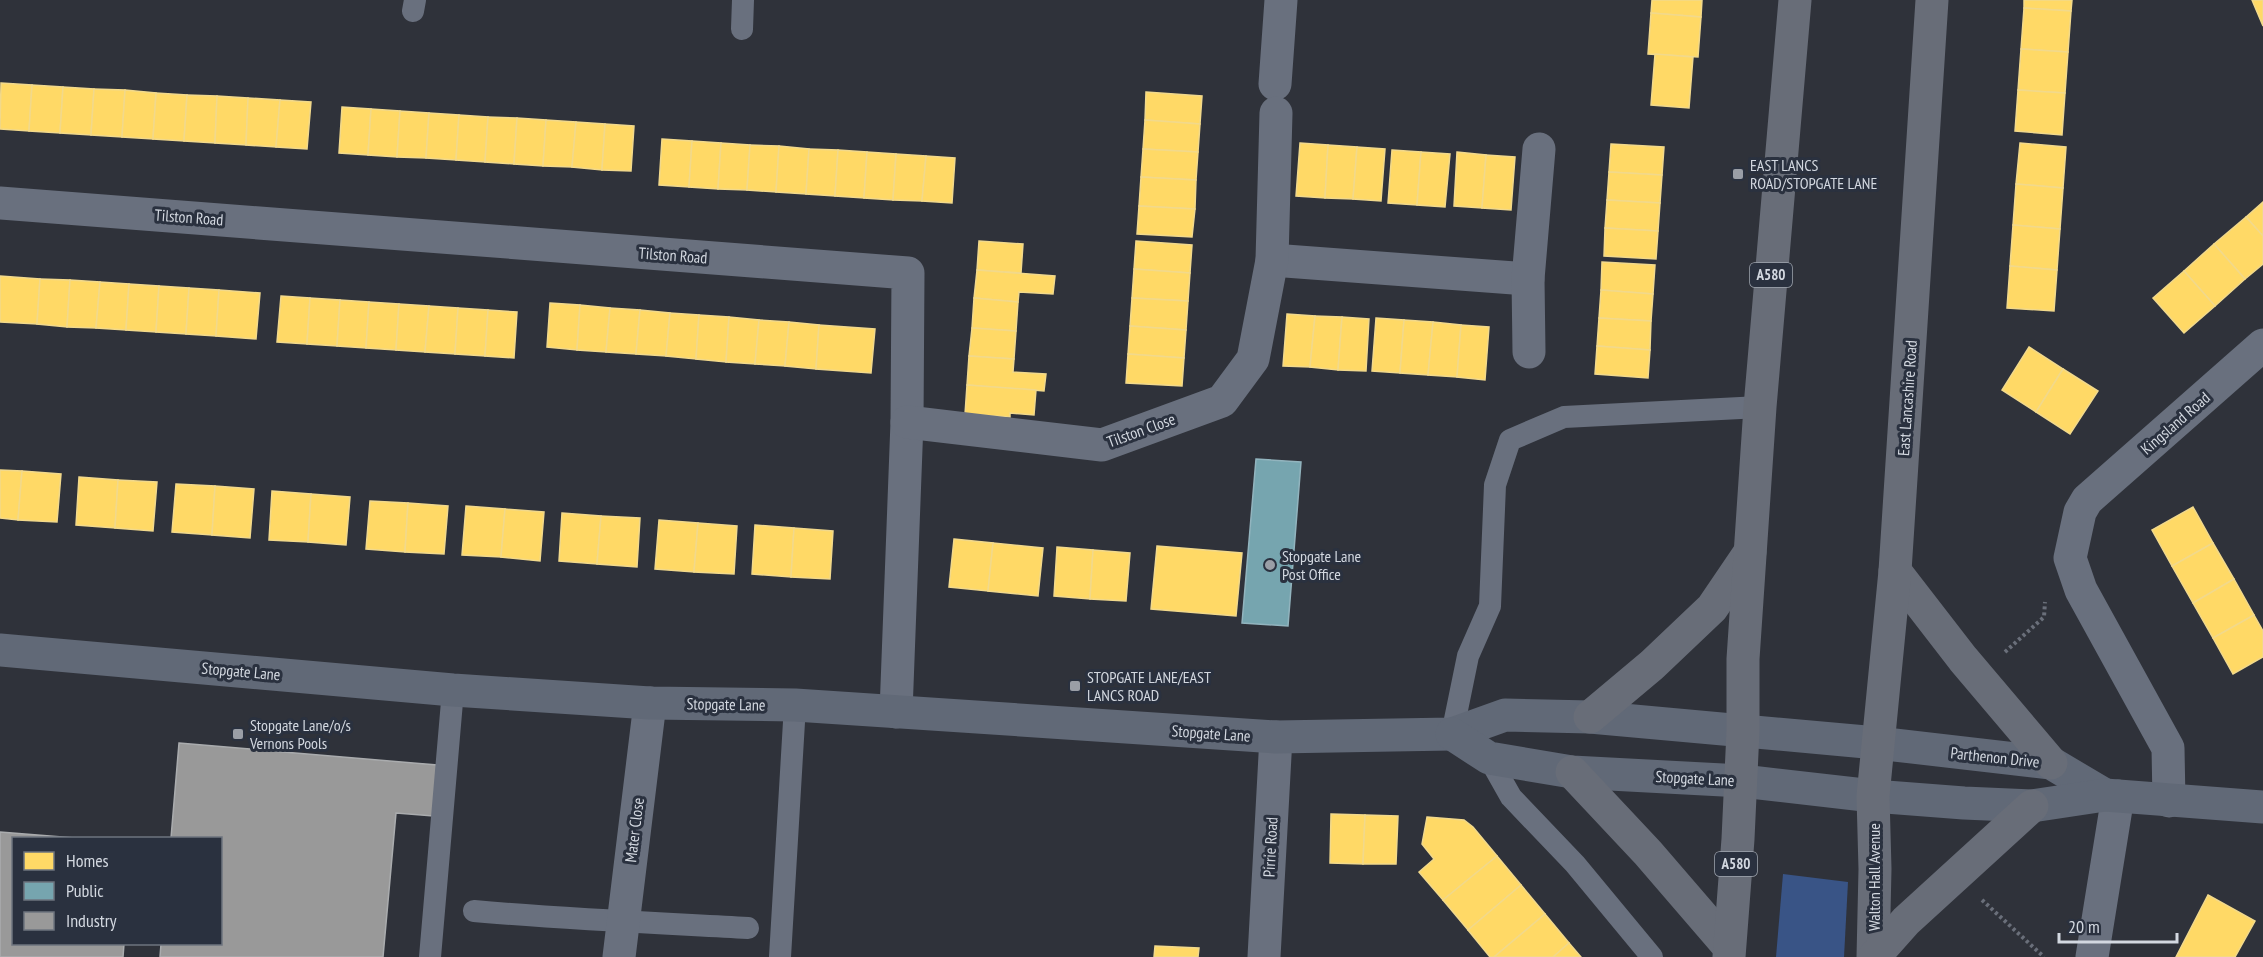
<svg xmlns="http://www.w3.org/2000/svg" width="2263" height="957" viewBox="0 0 2263 957" font-family="'PT Sans Narrow',sans-serif">
  <style>
    .green { fill: #395486 }
    .homes { fill: #ffd966; stroke: #f2d98b; stroke-width: 1.5 }
    .public { fill: #76a5af; stroke: #92b4be; stroke-width: 1.5 }
    .industry { fill: #999; stroke: #aaacae; stroke-width: 1.5 }
    .lines { fill: none; stroke-linecap: round; stroke-linejoin: round }
    .path { stroke: #6a6f7a; stroke-width: 4; stroke-dasharray: 3 3; stroke-linecap: butt }
    .service { stroke: #69707e; stroke-width: 22 }
    .minor { stroke: #69707e; stroke-width: 33 }
    .secondary { stroke: #616977; stroke-width: 33 }
    .trunk { stroke: #686d78; stroke-width: 33 }
    .poi-dot { fill: #9a9ea6; stroke: #2a313f; stroke-width: 2 }
    .labels { text-anchor: middle; stroke-width: 6; stroke-linejoin: round; paint-order: stroke }
    .shield { fill: #2a313f; stroke: #a0a6b0; stroke-width: 1.5 }
    .shield-label { font-size: 15px; font-weight: bold; fill: #d3d8e0 }
    .poi-label { font-size: 16px; fill: #d3d8e0; stroke: #2a313f; text-anchor: start }
    .street-label { font-size: 16px; fill: #d3d8e0; stroke: #2a313f }
  </style>
  <rect width="100%" height="100%" fill="#2f323a"/>
  <polygon class="green" points="1783,874 1848,882 1844,957 1776,957"/>
  <g class="homes">
    <polygon points="1652,0 1702,0 1701,17 1651,13"/>
    <polygon points="2024,0 2072,0 2071,11 2024,8"/>
    <polygon points="2252,0 2263,0 2263,26"/>
    <polygon points="2024,8 2071,11 2068,52 2021,49"/>
    <polygon points="1651,13 1701,17 1698,57 1648,54"/>
    <polygon points="2021,49 2068,52 2065,93 2018,90"/>
    <polygon points="1655,54 1693,57 1689,108 1651,105"/>
    <polygon points="1,83 32,85 29,131 0,129"/>
    <polygon points="32,85 63,87 60,133 29,131"/>
    <polygon points="63,87 94,89 91,135 60,133"/>
    <polygon points="94,89 125,90 122,137 91,135"/>
    <polygon points="125,90 156,93 153,139 122,137"/>
    <polygon points="2018,90 2065,93 2062,135 2015,131"/>
    <polygon points="1146,92 1202,96 1200,124 1145,120"/>
    <polygon points="156,93 187,95 184,141 153,139"/>
    <polygon points="187,95 217,96 215,143 184,141"/>
    <polygon points="217,96 248,98 246,145 215,143"/>
    <polygon points="248,98 280,100 276,147 246,145"/>
    <polygon points="280,100 311,102 307,149 276,147"/>
    <polygon points="342,107 371,109 368,155 339,153"/>
    <polygon points="371,109 400,111 397,157 368,155"/>
    <polygon points="400,111 429,113 426,158 397,157"/>
    <polygon points="429,113 459,115 456,160 426,158"/>
    <polygon points="459,115 488,117 485,162 456,160"/>
    <polygon points="488,117 517,118 514,164 485,162"/>
    <polygon points="517,118 546,120 543,166 514,164"/>
    <polygon points="546,120 576,122 572,167 543,166"/>
    <polygon points="1145,120 1200,124 1198,152 1143,149"/>
    <polygon points="576,122 605,124 602,170 572,167"/>
    <polygon points="605,124 634,126 631,171 602,170"/>
    <polygon points="662,139 692,141 689,187 659,185"/>
    <polygon points="692,141 721,143 718,189 689,187"/>
    <polygon points="721,143 750,145 747,190 718,189"/>
    <polygon points="1300,143 1328,145 1325,198 1296,196"/>
    <polygon points="2020,143 2066,147 2063,188 2016,184"/>
    <polygon points="1611,144 1664,147 1662,175 1609,172"/>
    <polygon points="750,145 779,146 776,192 747,190"/>
    <polygon points="1328,145 1357,147 1353,199 1325,198"/>
    <polygon points="779,146 809,149 806,194 776,192"/>
    <polygon points="1357,147 1385,149 1381,201 1353,199"/>
    <polygon points="809,149 838,150 835,196 806,194"/>
    <polygon points="1143,149 1198,152 1196,180 1141,177"/>
    <polygon points="838,150 867,152 864,198 835,196"/>
    <polygon points="1392,150 1421,152 1417,205 1388,203"/>
    <polygon points="867,152 896,154 893,200 864,198"/>
    <polygon points="1421,152 1450,154 1445,207 1417,205"/>
    <polygon points="1457,152 1486,155 1482,208 1454,206"/>
    <polygon points="896,154 926,156 922,201 893,200"/>
    <polygon points="1486,155 1515,157 1511,210 1482,208"/>
    <polygon points="926,156 955,158 952,203 922,201"/>
    <polygon points="1609,172 1662,175 1660,203 1607,200"/>
    <polygon points="1141,177 1196,180 1195,209 1139,206"/>
    <polygon points="2016,184 2063,188 2060,229 2013,225"/>
    <polygon points="1607,200 1660,203 1658,231 1605,228"/>
    <polygon points="2263,202 2263,236 2246,217"/>
    <polygon points="1139,206 1195,209 1192,237 1137,234"/>
    <polygon points="2246,217 2263,236 2263,264 2245,279 2214,244"/>
    <polygon points="2013,225 2060,229 2057,270 2010,266"/>
    <polygon points="1605,228 1658,231 1656,259 1604,256"/>
    <polygon points="979,241 1023,244 1021,273 977,270"/>
    <polygon points="1136,241 1192,245 1190,273 1134,269"/>
    <polygon points="2214,244 2245,279 2215,306 2184,271"/>
    <polygon points="1602,262 1655,265 1653,294 1601,290"/>
    <polygon points="2010,266 2057,270 2054,311 2007,308"/>
    <polygon points="1134,269 1190,273 1188,301 1132,298"/>
    <polygon points="977,270 1055,276 1053,294 1019,292 1018,302 974,298"/>
    <polygon points="2184,271 2215,306 2184,333 2153,298"/>
    <polygon points="0,276 40,279 37,324 0,322"/>
    <polygon points="40,279 70,280 67,327 37,324"/>
    <polygon points="70,280 100,282 96,328 67,327"/>
    <polygon points="100,282 129,284 126,330 96,328"/>
    <polygon points="129,284 159,286 156,332 126,330"/>
    <polygon points="159,286 189,288 186,334 156,332"/>
    <polygon points="189,288 219,290 216,336 186,334"/>
    <polygon points="219,290 260,293 256,339 216,336"/>
    <polygon points="1601,290 1653,294 1651,321 1599,318"/>
    <polygon points="281,296 310,298 307,344 277,342"/>
    <polygon points="310,298 340,300 337,346 307,344"/>
    <polygon points="974,298 1018,302 1016,331 972,328"/>
    <polygon points="1132,298 1188,301 1186,330 1130,326"/>
    <polygon points="340,300 369,302 366,348 337,346"/>
    <polygon points="369,302 399,304 396,350 366,348"/>
    <polygon points="550,303 580,305 577,350 547,347"/>
    <polygon points="399,304 429,306 425,352 396,350"/>
    <polygon points="580,305 610,308 606,352 577,350"/>
    <polygon points="429,306 458,308 455,354 425,352"/>
    <polygon points="458,308 488,310 485,356 455,354"/>
    <polygon points="610,308 640,310 636,354 606,352"/>
    <polygon points="488,310 517,312 514,358 485,356"/>
    <polygon points="640,310 670,313 666,356 636,354"/>
    <polygon points="670,313 699,315 696,359 666,356"/>
    <polygon points="1287,314 1315,316 1310,367 1283,366"/>
    <polygon points="699,315 729,317 726,362 696,359"/>
    <polygon points="1315,316 1342,317 1338,370 1310,367"/>
    <polygon points="729,317 759,320 755,364 726,362"/>
    <polygon points="1342,317 1369,319 1366,371 1338,370"/>
    <polygon points="1376,318 1404,320 1400,373 1372,371"/>
    <polygon points="1599,318 1651,321 1650,350 1597,346"/>
    <polygon points="759,320 789,322 785,366 755,364"/>
    <polygon points="1404,320 1433,322 1428,375 1400,373"/>
    <polygon points="789,322 819,325 816,369 785,366"/>
    <polygon points="1433,322 1461,325 1457,377 1428,375"/>
    <polygon points="819,325 875,329 871,373 816,369"/>
    <polygon points="1461,325 1489,327 1485,380 1457,377"/>
    <polygon points="1130,326 1186,330 1184,358 1128,354"/>
    <polygon points="972,328 1016,331 1014,359 969,356"/>
    <polygon points="1597,346 1650,350 1648,378 1595,374"/>
    <polygon points="2029,347 2063,369 2036,412 2002,390"/>
    <polygon points="1128,354 1184,358 1182,386 1126,383"/>
    <polygon points="969,356 1014,359 1013,372 1046,374 1044,391 967,385"/>
    <polygon points="2063,369 2098,391 2070,434 2036,412"/>
    <polygon points="967,385 1036,390 1034,415 1010,413 1010,417 965,414"/>
    <polygon points="0,470 22,471 18,520 0,518"/>
    <polygon points="22,471 61,474 57,522 18,520"/>
    <polygon points="79,477 118,480 115,528 76,525"/>
    <polygon points="118,480 157,482 153,531 115,528"/>
    <polygon points="176,484 215,486 212,535 172,532"/>
    <polygon points="215,486 254,489 250,538 212,535"/>
    <polygon points="272,491 311,494 308,542 269,540"/>
    <polygon points="311,494 350,497 346,545 308,542"/>
    <polygon points="370,501 408,503 405,552 366,549"/>
    <polygon points="408,503 448,506 444,554 405,552"/>
    <polygon points="466,506 505,509 501,557 462,555"/>
    <polygon points="2193,507 2213,543 2172,566 2152,530"/>
    <polygon points="505,509 544,512 540,561 501,557"/>
    <polygon points="562,513 601,516 597,564 559,561"/>
    <polygon points="601,516 640,518 637,567 597,564"/>
    <polygon points="659,520 698,523 694,572 655,569"/>
    <polygon points="698,523 737,526 734,574 694,572"/>
    <polygon points="755,525 794,528 791,577 752,574"/>
    <polygon points="794,528 833,531 830,579 791,577"/>
    <polygon points="954,539 993,543 988,591 949,587"/>
    <polygon points="993,543 1043,548 1038,596 988,591"/>
    <polygon points="2213,543 2234,579 2193,603 2172,566"/>
    <polygon points="1157,546 1242,553 1236,616 1151,609"/>
    <polygon points="1057,547 1093,550 1090,599 1054,596"/>
    <polygon points="1093,550 1130,553 1126,601 1090,599"/>
    <polygon points="2234,579 2254,615 2213,638 2193,603"/>
    <polygon points="2254,615 2263,631 2263,657 2233,674 2213,638"/>
    <polygon points="1331,814 1365,815 1363,864 1330,863"/>
    <polygon points="1365,815 1398,816 1396,864 1363,864"/>
    <polygon points="1427,817 1464,820 1473,827 1497,856 1443,900 1419,872 1434,859 1422,844"/>
    <polygon points="1497,856 1521,885 1468,930 1443,900"/>
    <polygon points="1521,885 1545,914 1494,957 1490,957 1468,930"/>
    <polygon points="2208,895 2255,921 2235,957 2176,957"/>
    <polygon points="1545,914 1569,943 1553,957 1494,957"/>
    <polygon points="1569,943 1581,957 1553,957"/>
    <polygon points="1155,946 1199,948 1198,957 1154,957"/>
  </g>
  <polygon class="public" points="1256,459 1301,462 1288,626 1242,623"/>
  <g class="industry">
    <polygon points="179,743 437,765 433,816 396,813 383,957 160,957 161,944 220,944 220,838 171,838"/>
    <polygon points="0,832 75,838 14,838 14,944 124,944 123,957 0,957"/>
  </g>
  <g class="lines">
    <g class="path">
      <polyline points="2005,652 2044,617 2045,602"/>
      <polyline points="1982,900 2044,957"/>
    </g>
    <g class="service">
      <polyline points="413,11 415,0"/>
      <polyline points="742,29 743,0"/>
      <polyline points="1452,734 1468,656 1490,606 1495,485 1510,440 1564,417 1760,407"/>
      <polyline points="1489,758 1511,797 1575,864 1652,957"/>
      <path d="M474,911c91,8 183,12 274,17"/>
      <polyline points="430,957 453,690"/>
      <polyline points="780,957 795,705"/>
    </g>
    <g class="minor">
      <polyline points="1275,84 1281,0"/>
      <polyline points="0,203 908,273 907,422 896,712"/>
      <polyline points="1272,260 1528,279"/>
      <polyline points="1529,352 1528,279 1539,149"/>
      <polyline points="907,422 1102,445 1222,401 1253,359 1272,260 1276,113"/>
      <polyline points="2169,801 2168,748 2081,590 2070,558 2080,512 2087,500 2263,345"/>
      <polyline points="619,957 650,703"/>
      <polyline points="1264,957 1276,737"/>
      <polyline points="2092,957 2118,796"/>
    </g>
    <g class="secondary">
      <polyline points="0,650 453,690 650,703 795,705 1276,737 1452,734 1505,715 1590,717 1877,743 2051,763 2105,795"/>
      <polyline points="1452,734 1489,758 1572,772 1742,781 1873,796 1964,803 2032,806 2105,795 2263,807"/>
    </g>
    <g class="trunk">
      <polyline points="1895,571 1963,659 2051,763"/>
      <polyline points="1590,717 1652,665 1712,608 1750,552"/>
      <polyline points="1572,772 1648,853 1729,947"/>
      <polyline points="1729,957 1738,839 1743,731 1743,659 1760,407 1795,0"/>
      <polyline points="1873,957 1875,869 1873,796 1895,571 1932,0"/>
      <polyline points="1874,957 1906,921 2032,806"/>
    </g>
  </g>
  <g class="poi-dot">
    <rect x="1732" y="168" width="12" height="12" rx="3"/>
    <circle cx="1270" cy="565" r="6"/>
    <rect x="1069" y="680" width="12" height="12" rx="3"/>
    <rect x="232" y="728" width="12" height="12" rx="3"/>
  </g>
  <g class="labels">
    <g class="shield">
      <rect x="1750" y="263" width="42" height="24" rx="4.5"/>
      <rect x="1715" y="852" width="42" height="24" rx="4.5"/>
    </g>
    <g class="shield-label">
      <text x="1771" y="280">A580</text>
      <text x="1736" y="869">A580</text>
    </g>
    <g class="poi-label">
      <text x="1750" y="171">EAST LANCS<tspan x="1750" dy="18">ROAD/STOPGATE LANE</tspan></text>
      <text x="1282" y="562">Stopgate Lane<tspan x="1282" dy="18">Post Office</tspan></text>
      <text x="1087" y="683">STOPGATE LANE/EAST<tspan x="1087" dy="18">LANCS ROAD</tspan></text>
      <text x="250" y="731">Stopgate Lane/o/s<tspan x="250" dy="18">Vernons Pools</tspan></text>
    </g>
    <g class="street-label">
      <text transform="translate(189 217) rotate(4)" y="6">Tilston Road</text>
      <text transform="translate(673 255) rotate(4)" y="6">Tilston Road</text>
      <text transform="translate(1907 398) rotate(-86)" y="6">East Lancashire Road</text>
      <text transform="translate(2175 423) rotate(-41)" y="6">Kingsland Road</text>
      <text transform="translate(1141 430) rotate(-20)" y="6">Tilston Close</text>
      <text transform="translate(241 671) rotate(5)" y="6">Stopgate Lane</text>
      <text transform="translate(726 704) rotate(1)" y="6">Stopgate Lane</text>
      <text transform="translate(1211 733) rotate(4)" y="6">Stopgate Lane</text>
      <text transform="translate(1995 757) rotate(6)" y="6">Parthenon Drive</text>
      <text transform="translate(1695 778) rotate(3)" y="6">Stopgate Lane</text>
      <text transform="translate(634 830) rotate(-83)" y="6">Mater Close</text>
      <text transform="translate(1270 847) rotate(-87)" y="6">Pirrie Road</text>
      <text transform="translate(1874 877) rotate(-90)" y="6">Walton Hall Avenue</text>
    </g>
  </g>
  <rect x="12" y="837" width="210" height="108" fill="#2a313f" stroke="#6e747f" stroke-width="1.5"/>
  <rect x="24" y="852" width="30" height="18" fill="#ffd966" stroke="#6e747f" stroke-width="1.5"/>
  <text x="66" y="867" font-size="18" fill="#d3d8e0">Homes</text>
  <rect x="24" y="882" width="30" height="18" fill="#76a5af" stroke="#6e747f" stroke-width="1.5"/>
  <text x="66" y="897" font-size="18" fill="#d3d8e0">Public</text>
  <rect x="24" y="912" width="30" height="18" fill="#999999" stroke="#6e747f" stroke-width="1.5"/>
  <text x="66" y="927" font-size="18" fill="#d3d8e0">Industry</text>
  <path d="M2059 933v9h118v-9" fill="none" stroke="#d3d8e0" stroke-width="3"/>
  <text x="2068" y="933" font-size="18" fill="#d3d8e0" stroke="#2a313f" stroke-width="4.5" paint-order="stroke">20 m</text>
</svg>
